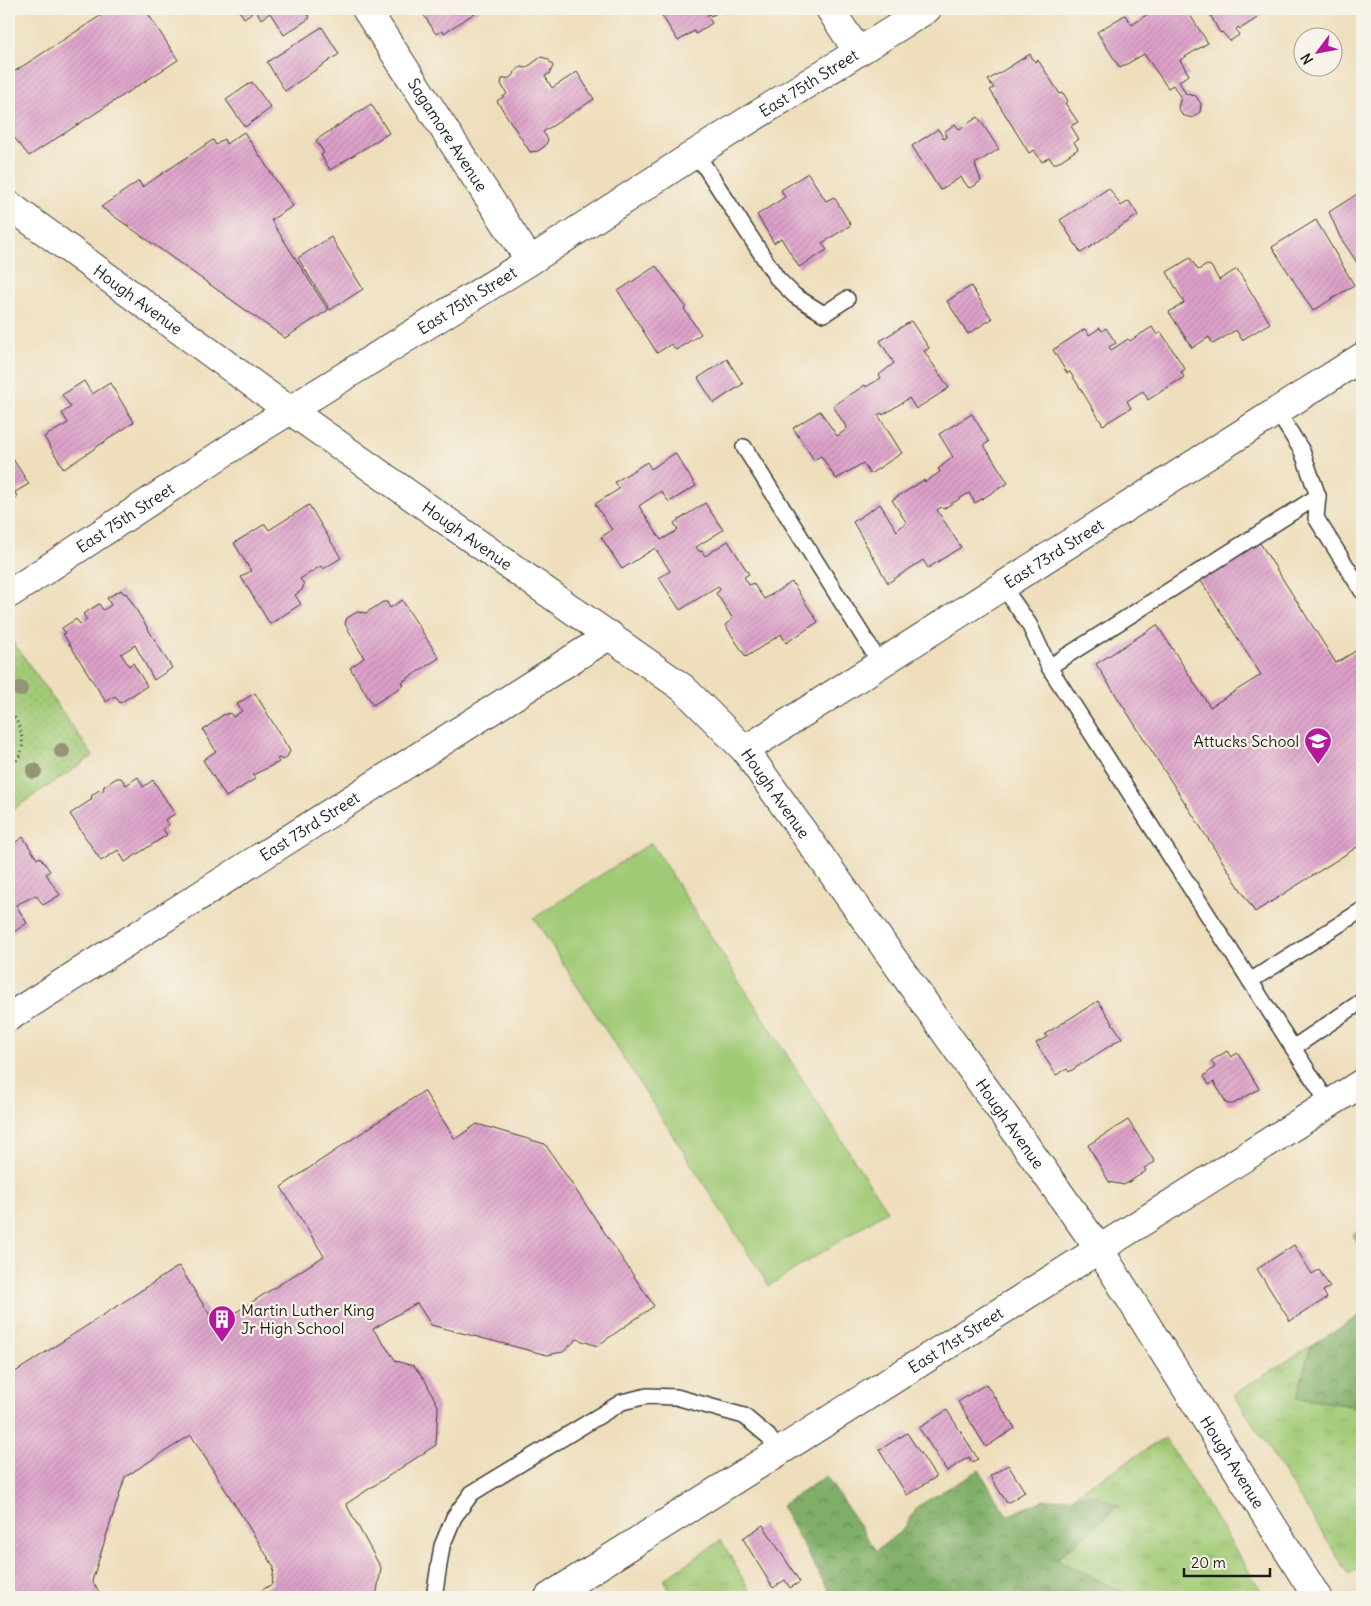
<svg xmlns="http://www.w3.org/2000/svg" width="1371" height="1606" viewBox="0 0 1371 1606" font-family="Delius,sans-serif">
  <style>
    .grass { fill: url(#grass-tufts); stroke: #5e7349 }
    .forest { fill: url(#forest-crowns); stroke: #4e6542 }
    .park { fill: url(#park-dots); stroke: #5e7349 }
    .pitch { fill: #a1ca76; stroke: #5e7349 }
    .building { fill: url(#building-hatch) }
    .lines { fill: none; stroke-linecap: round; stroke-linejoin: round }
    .service-casing { stroke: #3c3934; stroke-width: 18 }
    .minor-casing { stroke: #3c3934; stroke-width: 30 }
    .tertiary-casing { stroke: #3c3934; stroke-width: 30 }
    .path { stroke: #3c3934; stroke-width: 3; stroke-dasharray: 1 4; stroke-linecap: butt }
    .service { stroke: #fff; stroke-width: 15 }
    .minor { stroke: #fff; stroke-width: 28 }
    .tertiary { stroke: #fff; stroke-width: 28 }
    .tree { fill: #949576 }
    .labels { text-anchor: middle; stroke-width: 4.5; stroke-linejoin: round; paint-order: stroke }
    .street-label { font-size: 16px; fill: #1c1c1c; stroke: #f7f3e8 }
    .poi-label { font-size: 16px; fill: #1c1c1c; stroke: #f7f3e8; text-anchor: end }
  </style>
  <defs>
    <pattern id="grass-tufts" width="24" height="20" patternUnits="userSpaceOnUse" patternTransform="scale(1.25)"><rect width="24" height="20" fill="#a1ca76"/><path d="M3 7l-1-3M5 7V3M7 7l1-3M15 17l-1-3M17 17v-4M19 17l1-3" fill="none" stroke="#8aad66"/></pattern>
    <pattern id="forest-crowns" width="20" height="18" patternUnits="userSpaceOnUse" patternTransform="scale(1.25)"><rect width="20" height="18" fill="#80ae67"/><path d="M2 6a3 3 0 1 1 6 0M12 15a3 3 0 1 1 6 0" fill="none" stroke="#688d54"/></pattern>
    <pattern id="park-dots" width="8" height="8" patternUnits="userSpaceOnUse" patternTransform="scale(1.25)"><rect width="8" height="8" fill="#a1ca76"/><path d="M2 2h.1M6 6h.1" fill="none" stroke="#8aad66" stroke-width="1.8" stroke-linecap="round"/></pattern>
    <pattern id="building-hatch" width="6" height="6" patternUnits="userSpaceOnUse" patternTransform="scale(1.25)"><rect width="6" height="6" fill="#dca0c9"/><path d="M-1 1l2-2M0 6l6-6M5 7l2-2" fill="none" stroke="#bc89ac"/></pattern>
  </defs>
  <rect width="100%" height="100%" fill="#f7f3e8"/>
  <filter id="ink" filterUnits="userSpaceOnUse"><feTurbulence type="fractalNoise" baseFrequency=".02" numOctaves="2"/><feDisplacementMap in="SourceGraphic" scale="10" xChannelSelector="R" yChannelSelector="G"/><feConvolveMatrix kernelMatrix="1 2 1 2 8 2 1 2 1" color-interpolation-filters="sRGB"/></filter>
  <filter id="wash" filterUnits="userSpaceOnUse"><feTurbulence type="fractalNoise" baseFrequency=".0096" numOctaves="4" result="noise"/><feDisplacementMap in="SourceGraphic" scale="20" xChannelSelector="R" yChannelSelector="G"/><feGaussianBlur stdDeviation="1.12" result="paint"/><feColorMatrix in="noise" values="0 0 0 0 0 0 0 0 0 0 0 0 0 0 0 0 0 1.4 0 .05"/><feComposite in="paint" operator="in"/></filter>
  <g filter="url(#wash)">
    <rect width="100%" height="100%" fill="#eedebc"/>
    <g class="grass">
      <polygon points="1311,1346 1297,1398 1361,1407 1362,1410 1362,1566 1349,1575 1234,1394"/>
      <polygon points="1165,1438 1265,1597 1136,1597 1101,1582 1056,1559 1080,1539 1096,1495 1074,1495"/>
      <polygon points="721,1540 753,1597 674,1597 663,1580"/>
    </g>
    <g class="forest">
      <polygon points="1362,1228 1362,1250 1353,1235"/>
      <polygon points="1362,1314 1362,1410 1361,1407 1297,1398 1311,1346"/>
      <polygon points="979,1470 1007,1516 1043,1500 1096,1495 1119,1506 1056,1559 1101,1582 1136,1597 826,1597 830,1593 781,1506 826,1476 876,1551 905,1528 918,1506"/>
    </g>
    <polygon class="park" points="9,636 93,756 9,812"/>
    <polygon class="pitch" points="651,843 887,1211 769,1286 534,918"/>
    <g id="blocks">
      <g class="building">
        <polygon points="111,9 145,9 178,60 29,156 9,131 9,75"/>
        <polygon points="238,9 304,9 310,18 284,35 270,13 261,19 256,10 244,18"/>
        <polygon points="420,9 481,9 444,33 443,31 436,34"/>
        <polygon points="658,9 718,9 720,11 711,16 709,14 707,15 712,23 696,34 694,31 678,41"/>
        <polygon points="722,9 733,9 725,14"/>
        <polygon points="1155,9 1186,9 1208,43 1180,60 1189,75 1179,81 1186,94 1196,96 1201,104 1200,112 1192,118 1182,115 1178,107 1181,98 1173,85 1168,88 1144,54 1120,68 1097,32 1125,15 1132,25"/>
        <polygon points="1207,9 1254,9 1259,17 1240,29 1238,27 1236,29 1239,35 1230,41 1222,32 1220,33"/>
        <polygon points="322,27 339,54 285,91 267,62"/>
        <polygon points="1030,54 1035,62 1038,60 1060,94 1063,93 1068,101 1065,103 1078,122 1071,126 1079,139 1074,142 1078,149 1057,163 1053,163 1049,157 1042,162 1034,150 1029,153 990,90 994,88 988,80"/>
        <polygon points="541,57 548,59 553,66 550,73 545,76 552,88 577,72 594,99 543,132 548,140 545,146 538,151 530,152 497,101 507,94 501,84 502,79 509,78 514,75 515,71 521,67 526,68"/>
        <polygon points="252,82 271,108 245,127 226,100"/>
        <polygon points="371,104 389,133 330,170 321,155 324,153 316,140"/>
        <polygon points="978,117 999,149 975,164 981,181 971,188 968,187 961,177 940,190 912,146 938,129 944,139 947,137 944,132 955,124 959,129"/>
        <polygon points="244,132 293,206 271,220 328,310 285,338 101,207 139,181 142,187 213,140 216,145 224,139 226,144"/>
        <polygon points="808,173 826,201 834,197 851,225 822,243 827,250 799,267 781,238 774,243 757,215 785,197 781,190"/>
        <polygon points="1109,188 1121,206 1129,201 1138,215 1081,253 1060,220"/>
        <polygon points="1362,191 1362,265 1360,267 1340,237 1329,212"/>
        <polygon points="1316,220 1354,285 1313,311 1272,247"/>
        <polygon points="331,237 363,289 330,310 298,258"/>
        <polygon points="1190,258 1198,270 1207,265 1211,266 1219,280 1237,269 1270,323 1242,340 1236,330 1213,344 1209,337 1192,348 1169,312 1184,303 1167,272"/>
        <polygon points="656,266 686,307 684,309 701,334 676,350 671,344 657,353 618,291"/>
        <polygon points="971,286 992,319 968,334 947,301"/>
        <polygon points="911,321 929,348 924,351 949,388 916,409 909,398 883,415 882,413 878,415 902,453 870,474 863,463 836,479 821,456 814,460 793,428 820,411 837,436 843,432 847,428 833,406 865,385 866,387 881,378 879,375 894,363 880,341"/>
        <polygon points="1152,327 1157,335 1161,332 1185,369 1181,372 1184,377 1148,400 1143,391 1127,401 1131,408 1103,425 1070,372 1067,373 1053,350 1085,329 1089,335 1100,328 1102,331 1106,328 1116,343 1109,347 1111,350 1128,339 1130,341"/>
        <polygon points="727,359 743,384 714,403 698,378"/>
        <polygon points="84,381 92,394 110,383 134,422 64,469 44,437 68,423 62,413 71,407 62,395"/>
        <polygon points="972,414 989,442 984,445 1008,483 975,503 969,493 943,509 941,507 937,510 961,547 928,568 923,560 888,583 853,522 880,504 897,531 906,522 892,500 924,480 925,482 940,472 938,469 953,457 939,434"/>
        <polygon points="9,453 29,484 15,492 17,497 9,502"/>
        <polygon points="675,453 696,486 669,502 661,491 639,506 661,540 678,530 674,523 705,503 723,530 696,547 700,552 702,551 705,556 728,541 749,574 744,577 749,585 753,583 764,599 792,582 818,622 786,643 781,634 746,657 725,625 733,619 716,593 720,590 718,586 680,610 659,578 670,571 655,548 622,569 601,537 612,530 595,504 619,489 615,482 647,462 651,469"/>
        <polygon points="309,505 341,558 323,569 321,566 300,579 304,584 302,590 295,595 301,604 270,624 241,577 251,571 234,543 265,524 269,530"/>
        <polygon points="1258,540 1336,663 1362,647 1362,695 1357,698 1362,706 1362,844 1255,912 1096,664 1157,625 1210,707 1261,675 1199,578"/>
        <polygon points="121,590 124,594 126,593 172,668 154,680 135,645 121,654 129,666 133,663 147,686 120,703 115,696 106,702 63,634 65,633 62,628 76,619 80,624 87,620 83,614 99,604 103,610 111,605 107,598"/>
        <polygon points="402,600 439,658 402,682 404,685 373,705 350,668 364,658 345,624 347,618 357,612 366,613 383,602 387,602 390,608"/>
        <polygon points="255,693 290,751 287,757 282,760 279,758 277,759 279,762 253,775 255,779 226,797 203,760 216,751 203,730 223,715 230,713 233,717 242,711 237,704"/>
        <polygon points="138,777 143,787 153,780 175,814 165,820 169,825 163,829 167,835 125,862 118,850 101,861 70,814 91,800 92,795 99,790 103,792 104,786 117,778 121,778 126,785"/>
        <polygon points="23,837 37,859 40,857 50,871 46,874 60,895 43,905 36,895 16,905 27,923 9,935 9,847"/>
        <polygon points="1098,1001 1122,1038 1069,1072 1067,1069 1056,1075 1036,1043 1047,1037 1045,1034"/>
        <polygon points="1227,1051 1231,1057 1238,1053 1259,1089 1233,1104 1227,1104 1214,1082 1209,1085 1204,1076 1215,1067 1211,1061"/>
        <polygon points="424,1091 455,1139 477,1124 545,1144 654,1306 597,1346 577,1339 563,1352 547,1355 431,1325 417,1303 373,1329 396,1361 414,1366 425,1380 438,1406 436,1445 346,1504 381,1568 376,1597 251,1597 272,1584 274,1567 191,1435 125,1477 92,1581 102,1597 9,1597 9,1376 179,1266 216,1325 324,1256 281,1187"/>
        <polygon points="1128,1120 1155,1162 1144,1168 1146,1171 1124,1185 1109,1182 1088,1145"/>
        <polygon points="1294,1245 1312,1274 1319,1270 1330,1287 1323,1291 1327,1298 1290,1321 1257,1269"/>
        <polygon points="986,1384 1015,1428 986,1447 958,1402"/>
        <polygon points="947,1410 978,1459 972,1462 969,1457 947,1471 919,1428"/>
        <polygon points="907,1433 936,1477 907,1495 879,1450"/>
        <polygon points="1008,1465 1025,1492 1007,1503 990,1476"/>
        <polygon points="763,1525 800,1582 790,1588 785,1580 773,1588 746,1544 743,1538"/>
      </g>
    </g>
  </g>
  <g filter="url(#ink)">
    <use href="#blocks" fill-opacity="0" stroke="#3c3934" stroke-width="1"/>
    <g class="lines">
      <g class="service-casing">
        <g id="service">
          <polyline points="696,153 777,278 795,296 824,314 847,299"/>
          <polyline points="1277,411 1302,451 1318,496 1316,518 1362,591"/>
          <polyline points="744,447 880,663"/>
          <polyline points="1002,585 1029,624 1049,667 1329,1104"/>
          <polyline points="1049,667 1318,496"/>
          <polyline points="1250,981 1362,910"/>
          <polyline points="1293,1048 1362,1001"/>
          <polyline points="434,1597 442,1546 454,1517 472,1493 622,1402 647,1396 676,1397 744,1416 768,1436 779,1452"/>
        </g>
      </g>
      <g class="minor-casing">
        <g id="minor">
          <path id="s1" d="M366,9l164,252"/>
          <polyline points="830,9 858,52"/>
          <path id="s2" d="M9,594l249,-164 272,-169 166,-108 231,-144"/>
          <path id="s3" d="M745,750l617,-393"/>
          <path id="s4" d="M9,1017l601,-382"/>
        </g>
      </g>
      <g class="tertiary-casing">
        <g id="tertiary">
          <path id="s5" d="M9,205l255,187 419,296 62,62 354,499 218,348"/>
          <path id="s6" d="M549,1597l813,-514"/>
        </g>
      </g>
      <path class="path" d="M9,709c12,15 23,46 0,56"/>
      <use href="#service" class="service"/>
      <use href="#minor" class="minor"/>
      <use href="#tertiary" class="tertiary"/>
    </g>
    <g class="tree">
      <circle cx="20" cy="689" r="8"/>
      <circle cx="62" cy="751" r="8"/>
      <circle cx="34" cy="771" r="8"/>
    </g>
  </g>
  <defs>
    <g id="school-pin" transform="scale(1.4375)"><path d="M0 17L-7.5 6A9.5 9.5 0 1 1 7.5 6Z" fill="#b5179e" stroke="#f7f3e8"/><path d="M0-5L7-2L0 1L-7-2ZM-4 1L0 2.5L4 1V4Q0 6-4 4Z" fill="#fff"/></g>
    <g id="building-pin" transform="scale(1.4375)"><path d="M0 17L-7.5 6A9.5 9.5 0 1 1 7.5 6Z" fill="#b5179e" stroke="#f7f3e8"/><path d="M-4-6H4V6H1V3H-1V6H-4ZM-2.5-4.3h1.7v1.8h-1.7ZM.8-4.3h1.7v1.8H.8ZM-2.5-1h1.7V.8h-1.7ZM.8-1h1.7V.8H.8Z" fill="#fff"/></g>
  </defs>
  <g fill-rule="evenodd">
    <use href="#school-pin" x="1318" y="741"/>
    <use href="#building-pin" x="222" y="1319"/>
  </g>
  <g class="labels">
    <g class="street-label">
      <text dy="6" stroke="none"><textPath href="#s2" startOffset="949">East 75th Street</textPath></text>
      <text dy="6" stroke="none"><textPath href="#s1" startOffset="150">Sagamore Avenue</textPath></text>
      <text dy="6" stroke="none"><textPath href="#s5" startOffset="160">Hough Avenue</textPath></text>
      <text dy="6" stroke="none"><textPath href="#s2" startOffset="544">East 75th Street</textPath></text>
      <text dy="6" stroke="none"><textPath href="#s2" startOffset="139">East 75th Street</textPath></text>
      <text dy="6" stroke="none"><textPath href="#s5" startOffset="565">Hough Avenue</textPath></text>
      <text dy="6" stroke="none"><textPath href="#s3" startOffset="366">East 73rd Street</textPath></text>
      <text dy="6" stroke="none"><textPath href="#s5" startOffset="970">Hough Avenue</textPath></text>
      <text dy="6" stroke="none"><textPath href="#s4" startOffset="356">East 73rd Street</textPath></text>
      <text dy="6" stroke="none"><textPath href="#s5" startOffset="1375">Hough Avenue</textPath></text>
      <text dy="6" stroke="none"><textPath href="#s6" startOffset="481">East 71st Street</textPath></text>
      <text dy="6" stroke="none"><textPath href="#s5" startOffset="1780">Hough Avenue</textPath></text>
    </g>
    <g class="poi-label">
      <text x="1299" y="747">Attucks School</text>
      <text x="241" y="1316" text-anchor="start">Martin Luther King<tspan x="241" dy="18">Jr High School</tspan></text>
    </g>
  </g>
  <rect width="1371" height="1606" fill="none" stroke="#f7f3e8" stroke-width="30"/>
  <g transform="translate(1318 52) rotate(238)"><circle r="24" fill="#f7f3e8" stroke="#9f9d96"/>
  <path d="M0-4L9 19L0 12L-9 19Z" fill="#b5179e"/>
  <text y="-8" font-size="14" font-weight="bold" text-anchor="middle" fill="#1c1c1c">N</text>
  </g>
  <path d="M1184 1568v8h86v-8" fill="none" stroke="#1c1c1c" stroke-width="2.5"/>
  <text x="1191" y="1568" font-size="15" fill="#1c1c1c" stroke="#f7f3e8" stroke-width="4" paint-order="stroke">20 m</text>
</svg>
